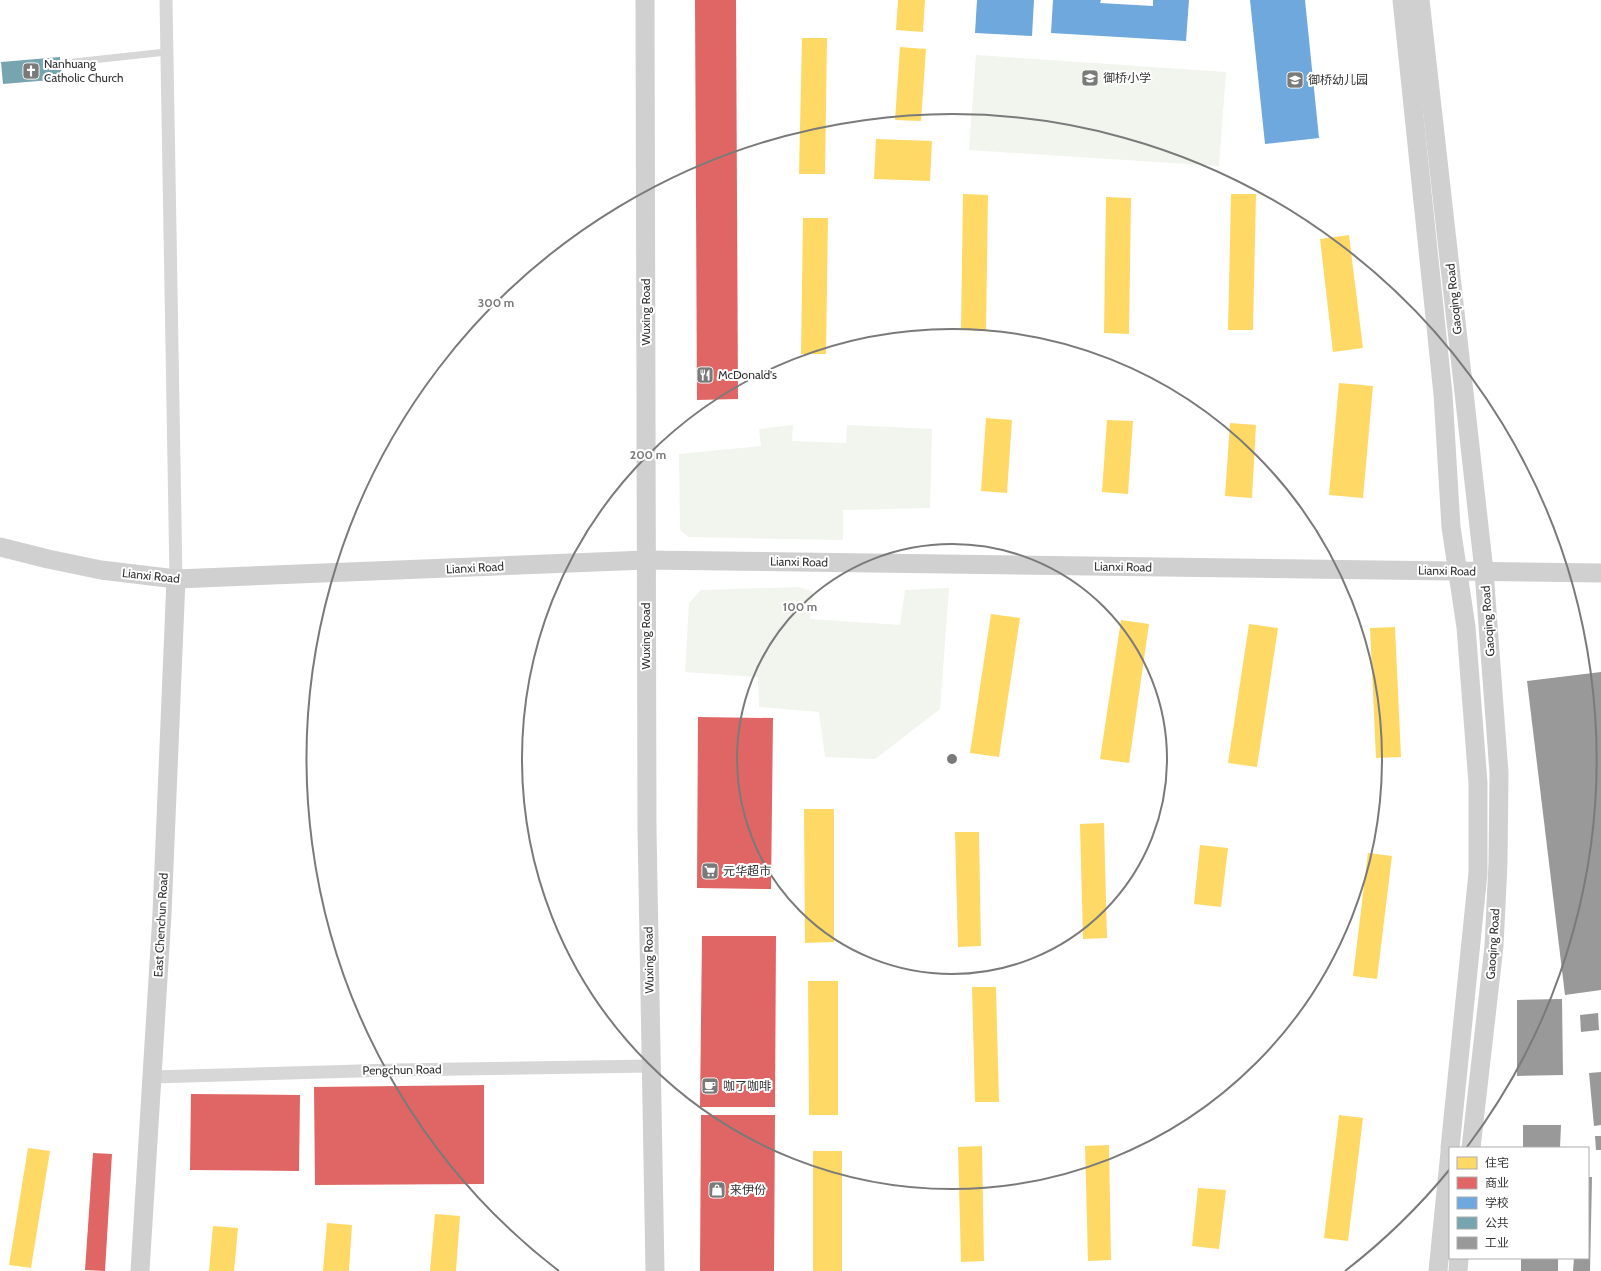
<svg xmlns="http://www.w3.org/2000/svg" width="1601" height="1271" viewBox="0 0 1601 1271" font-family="Cabin,'Noto Sans SC',sans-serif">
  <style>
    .green { fill: #f1f5ed }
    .homes { fill: #ffd966 }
    .shops { fill: #e06666 }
    .schools { fill: #6fa8dc }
    .public { fill: #76a5af }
    .industry { fill: #999 }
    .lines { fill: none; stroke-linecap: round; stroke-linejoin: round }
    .lane { stroke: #d7d7d7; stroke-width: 7 }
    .street { stroke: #d7d7d7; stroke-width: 13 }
    .secondary { stroke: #d0d0d0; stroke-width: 19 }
    .ring { fill: none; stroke: #7a7a7a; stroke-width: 2 }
    .labels { text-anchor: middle; stroke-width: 4; stroke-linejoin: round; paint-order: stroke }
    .poi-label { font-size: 12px; fill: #333; stroke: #fff; text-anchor: start }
    .street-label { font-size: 12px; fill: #333; stroke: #fff }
    .centre { fill: #7a7a7a; stroke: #fff; stroke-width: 2 }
    .ring-label { font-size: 12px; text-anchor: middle; font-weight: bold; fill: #7a7a7a; stroke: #fff; stroke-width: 4; stroke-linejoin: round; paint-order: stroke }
  </style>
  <rect width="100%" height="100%" fill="#fff"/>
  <g class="green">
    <polygon points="976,55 1226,72 1219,166 969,150"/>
    <polygon points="793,425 792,441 846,443 847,425 932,429 930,508 843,510 843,540 689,537 680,530 679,454 761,446 759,429"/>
    <polygon points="799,587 813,592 810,619 900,625 905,590 949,588 940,709 875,759 825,757 819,712 759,707 758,677 685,672 689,603 701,590"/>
  </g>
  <g class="homes">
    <polygon points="898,0 925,0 923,32 896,30"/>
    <polygon points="802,38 827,38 825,174 799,174"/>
    <polygon points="900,47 926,49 921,121 895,120"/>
    <polygon points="876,139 932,141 930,181 874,179"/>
    <polygon points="963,194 988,195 986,331 961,330"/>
    <polygon points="1231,194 1256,194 1253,330 1228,330"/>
    <polygon points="1106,197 1131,198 1129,334 1104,333"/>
    <polygon points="803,218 828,218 826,354 801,354"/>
    <polygon points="1349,235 1363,348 1333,352 1320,239"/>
    <polygon points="1339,383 1373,386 1363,498 1329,495"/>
    <polygon points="986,418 1012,420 1007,493 981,491"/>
    <polygon points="1107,420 1133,421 1128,494 1102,492"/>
    <polygon points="1230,423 1256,425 1252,498 1225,496"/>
    <polygon points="991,614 1020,618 999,757 970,753"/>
    <polygon points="1121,620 1149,624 1129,763 1100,759"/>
    <polygon points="1249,624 1278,628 1257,767 1228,763"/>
    <polygon points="1395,627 1401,757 1376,758 1370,628"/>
    <polygon points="804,809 834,809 834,942 805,943"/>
    <polygon points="1104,823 1107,938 1083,939 1080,824"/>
    <polygon points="955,832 979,832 981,946 958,947"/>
    <polygon points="1200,845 1228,848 1221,907 1194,904"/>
    <polygon points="1368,853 1392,856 1377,979 1353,976"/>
    <polygon points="808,981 838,981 838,1115 809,1115"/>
    <polygon points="972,987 996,987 999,1102 975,1102"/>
    <polygon points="1339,1115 1363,1118 1348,1241 1324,1238"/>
    <polygon points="1109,1145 1111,1260 1088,1261 1085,1146"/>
    <polygon points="982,1146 984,1261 961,1262 958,1147"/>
    <polygon points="28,1148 50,1151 31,1268 9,1265"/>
    <rect x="813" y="1151" width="29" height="120"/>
    <polygon points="1198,1188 1226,1190 1219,1249 1192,1246"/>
    <polygon points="435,1214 460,1216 456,1271 430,1271"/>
    <polygon points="327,1223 352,1225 349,1271 323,1271"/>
    <polygon points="213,1226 238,1228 234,1271 209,1271"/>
  </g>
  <g class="shops">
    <polygon points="695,0 736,0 738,399 697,400"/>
    <polygon points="698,717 773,718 771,889 697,888"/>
    <polygon points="702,936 776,936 775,1107 700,1107"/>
    <polygon points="484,1085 484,1184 315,1185 314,1087"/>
    <polygon points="191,1094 300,1095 299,1171 190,1170"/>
    <polygon points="701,1115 775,1115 774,1271 700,1271"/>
    <polygon points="93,1153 112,1154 105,1271 85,1270"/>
  </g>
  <g class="schools">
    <polygon points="977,0 1034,0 1032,36 975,33"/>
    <polygon points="1053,0 1101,0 1100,3 1153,6 1153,0 1189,0 1186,41 1051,33"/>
    <polygon points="1250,0 1305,0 1319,138 1265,144"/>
  </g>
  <polygon class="public" points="60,57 62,79 3,84 1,62"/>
  <g class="industry">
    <polygon points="1601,672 1601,990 1565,995 1527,681"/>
    <polygon points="1562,999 1563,1075 1517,1076 1517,1000"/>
    <polygon points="1598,1013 1599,1030 1581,1032 1580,1015"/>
    <polygon points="1601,1072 1601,1125 1594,1126 1589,1073"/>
    <polygon points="1523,1125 1561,1125 1560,1148 1523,1148"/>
    <polygon points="1595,1136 1601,1136 1601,1150 1596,1150"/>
    <polygon points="1588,1177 1592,1177 1590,1271 1573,1271 1574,1258 1588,1258"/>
    <rect x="1521" y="1258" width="37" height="13"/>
  </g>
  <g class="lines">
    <polyline class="lane" points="74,62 166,52"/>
    <g class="street">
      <polyline points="166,0 176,579"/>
      <polyline points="153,1077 394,1070 651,1066"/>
    </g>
    <g class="secondary">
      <polyline points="645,0 647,829 655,1271"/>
      <polyline points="1402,0 1443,394 1451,527 1466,627 1478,783 1478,873 1450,1148"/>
      <polyline points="1420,0 1484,571 1499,773 1498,863 1494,946 1471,1148"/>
      <polyline points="0,547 48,559 101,570 176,579 646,560 1601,573"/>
      <polyline points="140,1271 162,914 176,579"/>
      <polyline points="1438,1271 1450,1152"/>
      <polyline points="1458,1271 1459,1258"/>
    </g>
  </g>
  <g class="ring">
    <circle cx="952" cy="759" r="215"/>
    <circle cx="952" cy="759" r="430"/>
    <path d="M1450 1169A645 645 0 0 1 1345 1271M559 1271A645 645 0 1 1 1467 1147"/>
  </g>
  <defs>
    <g id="church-square" transform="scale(0.9)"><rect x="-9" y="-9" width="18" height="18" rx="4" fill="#7a7a7a" stroke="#fff"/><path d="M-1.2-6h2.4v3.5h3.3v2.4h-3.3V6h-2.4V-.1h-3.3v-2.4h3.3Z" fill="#fff"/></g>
    <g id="school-square" transform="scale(0.9)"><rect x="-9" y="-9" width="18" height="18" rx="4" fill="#7a7a7a" stroke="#fff"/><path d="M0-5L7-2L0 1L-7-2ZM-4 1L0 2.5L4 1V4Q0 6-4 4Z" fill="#fff"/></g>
    <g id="restaurant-square" transform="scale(0.9)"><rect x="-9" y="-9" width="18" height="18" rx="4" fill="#7a7a7a" stroke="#fff"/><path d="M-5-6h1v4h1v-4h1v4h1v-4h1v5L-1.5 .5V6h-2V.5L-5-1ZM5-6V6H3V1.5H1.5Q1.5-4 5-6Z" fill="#fff"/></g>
    <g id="supermarket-square" transform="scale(0.9)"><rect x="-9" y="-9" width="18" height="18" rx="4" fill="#7a7a7a" stroke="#fff"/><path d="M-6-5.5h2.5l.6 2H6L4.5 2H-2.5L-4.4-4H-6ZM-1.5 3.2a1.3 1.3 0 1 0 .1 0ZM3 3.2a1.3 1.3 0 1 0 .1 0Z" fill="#fff"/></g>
    <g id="cafe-square" transform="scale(0.9)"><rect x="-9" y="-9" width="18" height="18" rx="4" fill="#7a7a7a" stroke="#fff"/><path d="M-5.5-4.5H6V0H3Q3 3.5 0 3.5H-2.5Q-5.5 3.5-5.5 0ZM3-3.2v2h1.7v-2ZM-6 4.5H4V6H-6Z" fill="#fff"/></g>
    <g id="shop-square" transform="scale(0.9)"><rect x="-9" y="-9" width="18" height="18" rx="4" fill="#7a7a7a" stroke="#fff"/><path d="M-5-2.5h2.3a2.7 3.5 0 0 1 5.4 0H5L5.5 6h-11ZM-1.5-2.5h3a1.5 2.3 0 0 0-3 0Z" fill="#fff"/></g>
  </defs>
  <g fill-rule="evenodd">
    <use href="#church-square" x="31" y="71"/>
    <use href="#school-square" x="1090" y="78"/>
    <use href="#school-square" x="1295" y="80"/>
    <use href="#restaurant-square" x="705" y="375"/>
    <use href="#supermarket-square" x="710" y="871"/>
    <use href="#cafe-square" x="710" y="1086"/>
    <use href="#shop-square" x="717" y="1190"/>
  </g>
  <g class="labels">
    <g class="poi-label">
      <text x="44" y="68">Nanhuang<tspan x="44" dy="14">Catholic Church</tspan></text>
      <text x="1103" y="82">御桥小学</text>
      <text x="1308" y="84">御桥幼儿园</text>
      <text x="718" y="379">McDonald's</text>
      <text x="723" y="875">元华超市</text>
      <text x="723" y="1090">咖了咖啡</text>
      <text x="730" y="1194">来伊份</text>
    </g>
    <g class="street-label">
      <text transform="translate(1454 299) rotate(-96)" y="4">Gaoqing Road</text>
      <text transform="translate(646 312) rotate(-90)" y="4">Wuxing Road</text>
      <text transform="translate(799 562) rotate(1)" y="4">Lianxi Road</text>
      <text transform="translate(1123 567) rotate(1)" y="4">Lianxi Road</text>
      <text transform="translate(475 568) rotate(-3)" y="4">Lianxi Road</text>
      <text transform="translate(1447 571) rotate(1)" y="4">Lianxi Road</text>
      <text transform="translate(151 576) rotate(6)" y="4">Lianxi Road</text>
      <text transform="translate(1488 621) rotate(-94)" y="4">Gaoqing Road</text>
      <text transform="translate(646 636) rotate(-90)" y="4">Wuxing Road</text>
      <text transform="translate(161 925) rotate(-87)" y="4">East Chenchun Road</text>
      <text transform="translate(1493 944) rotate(-86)" y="4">Gaoqing Road</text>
      <text transform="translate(649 960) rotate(-91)" y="4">Wuxing Road</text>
      <text transform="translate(402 1070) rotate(-1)" y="4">Pengchun Road</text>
    </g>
  </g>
  <circle cx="952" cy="759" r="6" class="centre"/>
  <g class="ring-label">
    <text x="496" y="307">300 m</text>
    <text x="648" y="459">200 m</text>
    <text x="800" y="611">100 m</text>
  </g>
  <rect x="1449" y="1147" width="140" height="112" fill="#ffffff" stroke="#adadad"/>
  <rect x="1457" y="1157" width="20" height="12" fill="#ffd966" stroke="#adadad"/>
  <text x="1485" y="1167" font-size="12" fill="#333333">住宅</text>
  <rect x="1457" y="1177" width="20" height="12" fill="#e06666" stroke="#adadad"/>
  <text x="1485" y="1187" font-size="12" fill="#333333">商业</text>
  <rect x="1457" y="1197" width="20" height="12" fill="#6fa8dc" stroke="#adadad"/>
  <text x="1485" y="1207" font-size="12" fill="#333333">学校</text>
  <rect x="1457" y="1217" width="20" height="12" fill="#76a5af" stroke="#adadad"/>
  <text x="1485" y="1227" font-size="12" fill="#333333">公共</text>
  <rect x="1457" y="1237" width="20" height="12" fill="#999999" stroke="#adadad"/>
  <text x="1485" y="1247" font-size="12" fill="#333333">工业</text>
</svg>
